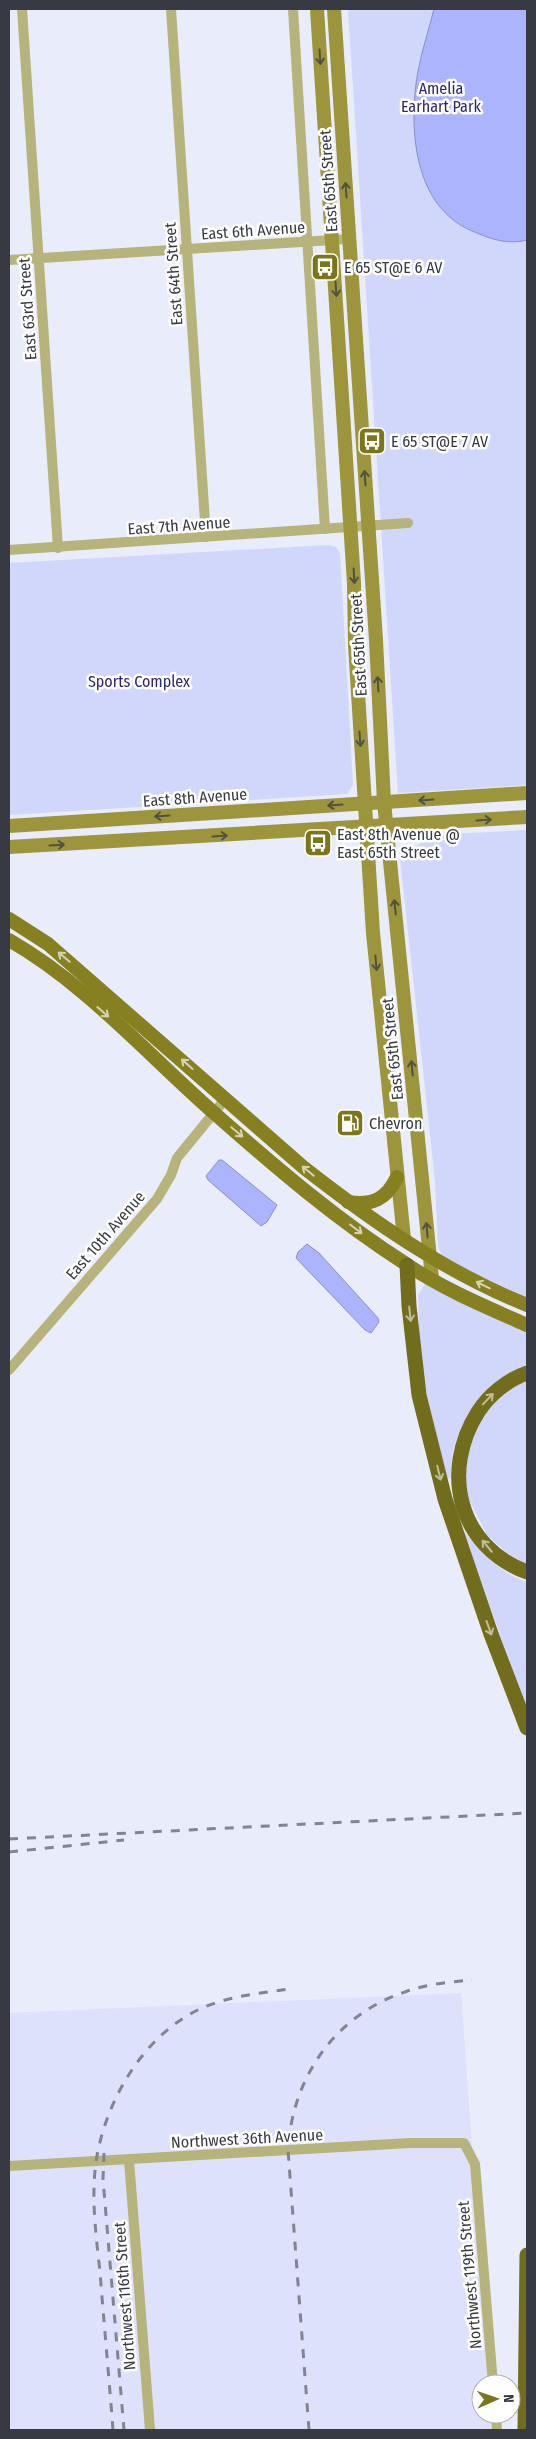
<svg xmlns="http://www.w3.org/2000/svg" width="536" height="2439" viewBox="0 0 536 2439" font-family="'Fira Sans Condensed',sans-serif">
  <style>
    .built { fill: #dde1fb }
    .green { fill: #d1d7fb }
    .water { fill: #acb4fe; stroke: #898fc6 }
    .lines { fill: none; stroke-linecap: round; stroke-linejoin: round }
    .minor { stroke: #b6b37b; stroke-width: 10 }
    .secondary { stroke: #9c953b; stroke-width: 14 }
    .primary { stroke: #868021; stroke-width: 14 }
    .motorway { stroke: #726d1c; stroke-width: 15 }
    .rail { stroke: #828490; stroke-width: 3; stroke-dasharray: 9 9; stroke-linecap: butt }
    .oneway { stroke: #515141 }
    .oneway2 { stroke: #d5d3b1 }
    .oneway3 { stroke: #c0bd99 }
    .labels { text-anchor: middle; stroke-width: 5; stroke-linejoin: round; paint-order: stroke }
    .park-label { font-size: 16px; fill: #2b2679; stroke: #fff }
    .street-label { font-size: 16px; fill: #383a43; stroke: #fff }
    .poi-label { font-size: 16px; fill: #383a43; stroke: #fff; text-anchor: start }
  </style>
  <rect width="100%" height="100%" fill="#e9ecfb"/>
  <polygon class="built" points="461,1993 489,2384 481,2384 481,2414 491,2414 493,2430 9,2430 9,2013"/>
  <g class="green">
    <polygon points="348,9 527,9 527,785 398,793"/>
    <polygon points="329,545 336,547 340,553 353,785 347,794 9,815 9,563"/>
    <polygon points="527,830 527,1299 490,1283 442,1256 438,1246 435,1181 400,858 431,835"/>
    <path d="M425,1284l102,46v38c-41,33 -78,50 -76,110l-4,1 -22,-92 -5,-32 -2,-60z"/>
    <polygon points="527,1379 527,1565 508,1554 487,1535 468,1498 464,1468 473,1433 492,1404 506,1390"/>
    <path d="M463,1530c18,23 37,43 64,52v129z"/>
  </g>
  <g class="water">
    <path d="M434,9h93v231c-20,5 -36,-1 -55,-9 -59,-25 -64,-104 -54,-160 4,-21 11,-42 16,-62z"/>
    <polygon points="219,1160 222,1160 277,1205 267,1222 261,1226 208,1180 206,1176"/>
    <polygon points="307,1244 319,1253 378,1318 379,1322 371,1333 365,1330 296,1258 298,1252"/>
  </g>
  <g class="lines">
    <g class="minor">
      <polyline points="22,9 58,548"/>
      <polyline points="171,9 206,537"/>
      <polyline points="293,9 325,529"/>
      <polyline points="9,260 349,239"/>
      <polyline points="9,550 408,523"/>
      <polyline points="9,1370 157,1199 171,1175 177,1158 226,1098"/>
      <polyline points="129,2160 150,2430"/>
      <polyline points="9,2166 410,2143 464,2143 475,2164 493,2384"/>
      <polyline points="496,2414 497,2430"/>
    </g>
    <g class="secondary">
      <polyline points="317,9 354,583 355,645 373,933 404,1239"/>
      <polyline points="334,9 376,640 384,802 432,1278"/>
      <polyline points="9,826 527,793"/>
      <polyline points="9,847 527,817"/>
    </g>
    <g class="primary">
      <path d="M9,919l39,25 255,223c69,54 142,105 224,138"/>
      <path d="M9,940c77,44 138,114 204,172 61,54 124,108 193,152 37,25 80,43 121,61"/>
      <path d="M348,1202c24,4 39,-3 49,-25"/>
    </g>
    <g class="motorway">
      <polyline points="407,1265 409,1306 419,1395 445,1499 491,1634 527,1728"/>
      <path d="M527,1373c-20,7 -38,22 -49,39 -38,60 -19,135 49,160"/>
      <polyline points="525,2430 527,2255"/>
    </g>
    <g class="rail">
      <polyline points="9,1839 527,1813"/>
      <polyline points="9,1852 124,1840"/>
      <polyline points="104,2153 103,2179 124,2430"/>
      <path d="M113,2430c-4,-53 -9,-106 -13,-158 -4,-37 -9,-74 -4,-110 9,-61 48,-128 106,-154 28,-12 58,-15 88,-19"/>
      <path d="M309,2430l-21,-280c4,-72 47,-135 117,-158 21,-8 45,-10 67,-12"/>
    </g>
  </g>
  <defs><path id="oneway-shaft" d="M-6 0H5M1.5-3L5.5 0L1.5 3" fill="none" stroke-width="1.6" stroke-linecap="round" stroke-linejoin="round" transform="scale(1.25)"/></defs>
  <g class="oneway">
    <use href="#oneway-shaft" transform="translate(320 57) rotate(86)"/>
    <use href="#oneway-shaft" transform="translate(346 190) rotate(-94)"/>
    <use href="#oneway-shaft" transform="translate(336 289) rotate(86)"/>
    <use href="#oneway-shaft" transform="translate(365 478) rotate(-94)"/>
    <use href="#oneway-shaft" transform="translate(354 576) rotate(87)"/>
    <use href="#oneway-shaft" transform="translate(378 684) rotate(-93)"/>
    <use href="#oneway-shaft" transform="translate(360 739) rotate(86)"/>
    <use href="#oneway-shaft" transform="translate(426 800) rotate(176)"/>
    <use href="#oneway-shaft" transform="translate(335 805) rotate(176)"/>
    <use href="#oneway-shaft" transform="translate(162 816) rotate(176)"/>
    <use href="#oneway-shaft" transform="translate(484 820) rotate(-4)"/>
    <use href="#oneway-shaft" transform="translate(220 836) rotate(-4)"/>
    <use href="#oneway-shaft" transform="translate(57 845) rotate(-3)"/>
    <use href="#oneway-shaft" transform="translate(395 907) rotate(-96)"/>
    <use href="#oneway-shaft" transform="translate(376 963) rotate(85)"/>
    <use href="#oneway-shaft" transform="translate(412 1068) rotate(-96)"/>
    <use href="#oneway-shaft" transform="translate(427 1230) rotate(-95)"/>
  </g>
  <g class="oneway2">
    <use href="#oneway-shaft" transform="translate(64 957) rotate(-140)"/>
    <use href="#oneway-shaft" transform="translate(103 1012) rotate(41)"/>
    <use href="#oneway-shaft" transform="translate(187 1064) rotate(-138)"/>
    <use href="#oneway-shaft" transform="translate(237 1132) rotate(40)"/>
    <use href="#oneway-shaft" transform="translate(308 1171) rotate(-141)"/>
    <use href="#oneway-shaft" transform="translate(356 1229) rotate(37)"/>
    <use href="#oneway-shaft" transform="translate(483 1285) rotate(-154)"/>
  </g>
  <g class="oneway3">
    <use href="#oneway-shaft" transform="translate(410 1314) rotate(84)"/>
    <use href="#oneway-shaft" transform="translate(488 1399) rotate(-46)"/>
    <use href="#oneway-shaft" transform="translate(439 1473) rotate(76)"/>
    <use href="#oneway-shaft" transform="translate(487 1546) rotate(-130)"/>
    <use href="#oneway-shaft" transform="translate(489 1628) rotate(70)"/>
  </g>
  <defs>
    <g id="bus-square" transform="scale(1.4375)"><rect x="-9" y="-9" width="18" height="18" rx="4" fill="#7c761a" stroke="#fff"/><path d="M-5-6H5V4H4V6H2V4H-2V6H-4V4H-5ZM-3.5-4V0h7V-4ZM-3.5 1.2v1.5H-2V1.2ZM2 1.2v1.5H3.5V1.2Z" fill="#fff"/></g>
    <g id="fuel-square" transform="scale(1.4375)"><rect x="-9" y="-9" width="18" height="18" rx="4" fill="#7c761a" stroke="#fff"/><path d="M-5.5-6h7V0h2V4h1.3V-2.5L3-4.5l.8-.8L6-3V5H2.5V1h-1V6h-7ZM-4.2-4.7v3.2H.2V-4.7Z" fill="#fff"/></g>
  </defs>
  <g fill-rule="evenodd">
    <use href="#bus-square" x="325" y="267"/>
    <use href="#bus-square" x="372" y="441"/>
    <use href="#bus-square" x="318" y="843"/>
    <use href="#fuel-square" x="350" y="1123"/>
  </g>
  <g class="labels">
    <g class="park-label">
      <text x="441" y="94">Amelia<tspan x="441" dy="18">Earhart Park</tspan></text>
      <text x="139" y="687">Sports Complex</text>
    </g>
    <g class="street-label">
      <text transform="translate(328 181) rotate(-94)" y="6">East 65th Street</text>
      <text transform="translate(253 230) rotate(-4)" y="6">East 6th Avenue</text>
      <text transform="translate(173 274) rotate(-94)" y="6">East 64th Street</text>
      <text transform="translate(27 309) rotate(-94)" y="6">East 63rd Street</text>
      <text transform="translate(179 525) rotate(-4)" y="6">East 7th Avenue</text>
      <text transform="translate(358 645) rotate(-93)" y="6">East 65th Street</text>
      <text transform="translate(195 797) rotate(-4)" y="6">East 8th Avenue</text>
      <text transform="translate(392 1049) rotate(-96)" y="6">East 65th Street</text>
      <text transform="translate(105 1235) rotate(-49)" y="6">East 10th Avenue</text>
      <text transform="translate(247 2138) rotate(-3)" y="6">Northwest 36th Avenue</text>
      <text transform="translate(469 2275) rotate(-95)" y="6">Northwest 119th Street</text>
      <text transform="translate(124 2296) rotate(-94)" y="6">Northwest 116th Street</text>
    </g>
    <g class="poi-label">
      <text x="344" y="273">E 65 ST@E 6 AV</text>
      <text x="391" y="447">E 65 ST@E 7 AV</text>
      <text x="337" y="840">East 8th Avenue @<tspan x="337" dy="18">East 65th Street</tspan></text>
      <text x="369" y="1129">Chevron</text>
    </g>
  </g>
  <rect width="536" height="2439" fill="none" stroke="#383a43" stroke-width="20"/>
  <g transform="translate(496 2399) rotate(88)"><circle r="24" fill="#ffffff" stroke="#afb0b4"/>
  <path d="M0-4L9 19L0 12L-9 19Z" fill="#7c761a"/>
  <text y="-8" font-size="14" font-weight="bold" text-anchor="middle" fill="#383a43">N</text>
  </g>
</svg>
